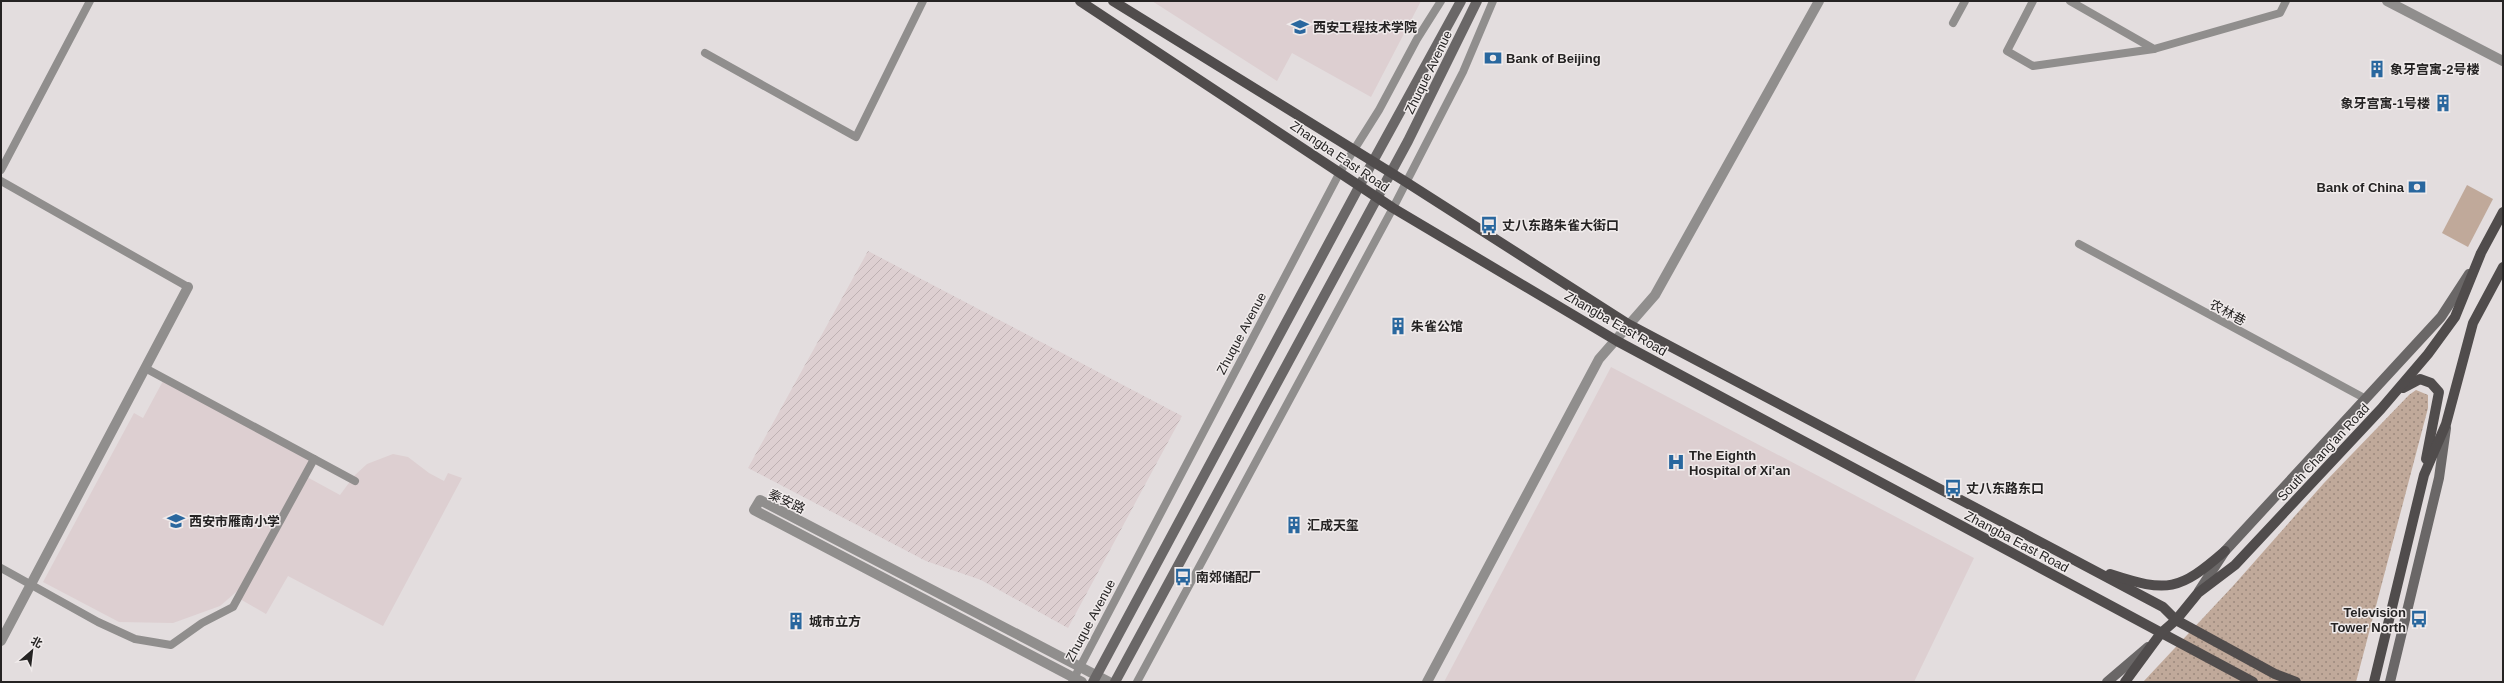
<svg xmlns="http://www.w3.org/2000/svg" width="2504" height="683" viewBox="0 0 2504 683" font-family="Helvetica,'Noto Sans SC',sans-serif">
  <style>
    .built { fill: #ddcfd1 }
    .industrial { fill: url(#industrial-furrows) }
    .green { fill: #c0a99a }
    .park { fill: url(#park-dots) }
    .lines { fill: none; stroke-linecap: round; stroke-linejoin: round }
    .minor { stroke: #908e8d; stroke-width: 8 }
    .tertiary { stroke: #908e8d; stroke-width: 10 }
    .secondary { stroke: #6a6767; stroke-width: 10 }
    .primary { stroke: #504c4c; stroke-width: 10 }
    .labels { text-anchor: middle; stroke-width: 3; stroke-linejoin: round; paint-order: stroke }
    .poi-label { font-size: 13px; font-weight: bold; fill: #252323; stroke: #f0ebeb; text-anchor: start }
    .street-label { font-size: 13px; fill: #252323; stroke: #f0ebeb }
  </style>
  <defs>
    <pattern id="industrial-furrows" width="10" height="10" patternUnits="userSpaceOnUse"><rect width="10" height="10" fill="#ddcfd1"/><path d="M-1 1l2-2M0 10L10 0M9 11l2-2" fill="none" stroke="#beb1b3"/></pattern>
    <pattern id="park-dots" width="8" height="8" patternUnits="userSpaceOnUse"><rect width="8" height="8" fill="#c0a99a"/><path d="M2 2h.1M6 6h.1" fill="none" stroke="#9c897d" stroke-width="1.8" stroke-linecap="round"/></pattern>
  </defs>
  <rect width="100%" height="100%" fill="#e3ddde"/>
  <g class="built">
    <polygon points="1152,1 1421,1 1371,97 1292,53 1277,81"/>
    <polygon points="1611,367 1974,558 1914,682 1444,682"/>
    <polygon points="163,381 310,460 242,587 220,606 173,623 119,622 43,582 134,413 143,418"/>
    <polygon points="393,454 408,457 429,473 444,481 448,473 462,478 383,626 288,576 266,614 240,599 307,477 340,495 354,476 367,464"/>
  </g>
  <polygon class="industrial" points="868,251 1182,416 1068,628 981,580 926,561 748,468"/>
  <polygon class="green" points="2467,185 2493,199 2468,247 2442,233"/>
  <polygon class="park" points="2416,390 2428,395 2428,408 2356,682 2143,682 2233,586 2324,483 2409,395"/>
  <g class="lines">
    <g class="minor">
      <polyline points="2033,1 2007,51 2033,66 2154,49"/>
      <polyline points="2070,1 2154,49 2280,13 2286,1"/>
      <polyline points="1953,23 1965,1"/>
      <polyline points="705,53 856,137 923,1"/>
      <polyline points="1,170 90,1"/>
      <polyline points="1,181 188,287"/>
      <polyline points="2079,244 2366,399"/>
      <polyline points="145,368 355,481"/>
      <polyline points="1,568 98,622 135,639 171,645 202,623 233,607 314,459"/>
      <polyline points="1072,682 1340,172 1379,110 1417,39 1441,1"/>
      <polyline points="1137,682 1393,208 1463,72 1493,1"/>
    </g>
    <g class="tertiary">
      <polyline points="2387,1 2503,61"/>
      <polyline points="1,641 188,287"/>
      <polyline points="1082,682 754,510 760,500 1109,682"/>
      <polyline points="1427,682 1599,359 1655,295 1819,1"/>
    </g>
    <g class="secondary">
      <polyline points="2199,591 2225,551 2441,317 2469,274"/>
      <polyline points="1093,682 1360,185 1461,1"/>
      <polyline points="1115,682 1408,141 1477,1"/>
      <polyline points="2107,682 2148,647"/>
      <polyline points="2390,682 2439,478 2446,428"/>
    </g>
    <g class="primary">
      <polyline points="1080,1 1393,208 1617,341 2253,682"/>
      <polyline points="1113,1 1406,182 1628,324 2163,607 2176,620 2275,674 2296,682"/>
      <polyline points="2403,388 2420,379 2431,383 2439,392 2426,459"/>
      <path d="M2110,574c58,19 69,17 115,-23"/>
      <polyline points="2125,682 2161,633 2176,620 2198,593 2235,565 2381,409 2428,354 2455,317 2481,253 2503,212"/>
      <polyline points="2374,682 2424,475 2446,424 2473,323 2503,267"/>
    </g>
  </g>
  <defs>
    <g id="university-bare" transform="scale(1.38)"><path d="M0-5L7-2L0 1L-7-2ZM-4 1L0 2.5L4 1V4Q0 6-4 4Z" fill="#29679e" stroke="#f0ebeb" stroke-width="2.5" paint-order="stroke"/></g>
    <g id="bank-bare" transform="scale(1.38)"><path d="M-6-4H6V4H-6ZM0-2.3a2.3 2.3 0 1 0 0 4.6a2.3 2.3 0 1 0 0-4.6Z" fill="#29679e" stroke="#f0ebeb" stroke-width="2.5" paint-order="stroke"/></g>
    <g id="building-bare" transform="scale(1.38)"><path d="M-4-6H4V6H1V3H-1V6H-4ZM-2.5-4.3h1.7v1.8h-1.7ZM.8-4.3h1.7v1.8H.8ZM-2.5-1h1.7V.8h-1.7ZM.8-1h1.7V.8H.8Z" fill="#29679e" stroke="#f0ebeb" stroke-width="2.5" paint-order="stroke"/></g>
    <g id="bus-bare" transform="scale(1.38)"><path d="M-5-6H5V4H4V6H2V4H-2V6H-4V4H-5ZM-3.5-4V0h7V-4ZM-3.5 1.2v1.5H-2V1.2ZM2 1.2v1.5H3.5V1.2Z" fill="#29679e" stroke="#f0ebeb" stroke-width="2.5" paint-order="stroke"/></g>
    <g id="hospital-bare" transform="scale(1.38)"><path d="M-5-5h3v3.5h4V-5h3V5h-3V1.5h-4V5h-3Z" fill="#29679e" stroke="#f0ebeb" stroke-width="2.5" paint-order="stroke"/></g>
    <g id="school-bare" transform="scale(1.38)"><path d="M0-5L7-2L0 1L-7-2ZM-4 1L0 2.5L4 1V4Q0 6-4 4Z" fill="#29679e" stroke="#f0ebeb" stroke-width="2.5" paint-order="stroke"/></g>
  </defs>
  <g fill-rule="evenodd">
    <use href="#university-bare" x="1300" y="27"/>
    <use href="#bank-bare" x="1493" y="58"/>
    <use href="#building-bare" x="2377" y="69"/>
    <use href="#building-bare" x="2443" y="103"/>
    <use href="#bank-bare" x="2417" y="187"/>
    <use href="#bus-bare" x="1489" y="225"/>
    <use href="#building-bare" x="1398" y="326"/>
    <use href="#hospital-bare" x="1676" y="462"/>
    <use href="#bus-bare" x="1953" y="488"/>
    <use href="#school-bare" x="176" y="521"/>
    <use href="#building-bare" x="1294" y="525"/>
    <use href="#bus-bare" x="1183" y="577"/>
    <use href="#bus-bare" x="2419" y="619"/>
    <use href="#building-bare" x="796" y="621"/>
  </g>
  <g class="labels">
    <g class="poi-label">
      <text x="1313" y="32">西安工程技术学院</text>
      <text x="1506" y="63">Bank of Beijing</text>
      <text x="2390" y="74">象牙宫寓-2号楼</text>
      <text x="2430" y="108" text-anchor="end">象牙宫寓-1号楼</text>
      <text x="2404" y="192" text-anchor="end">Bank of China</text>
      <text x="1502" y="230">丈八东路朱雀大街口</text>
      <text x="1411" y="331">朱雀公馆</text>
      <text x="1689" y="460">The Eighth<tspan x="1689" dy="15">Hospital of Xi'an</tspan></text>
      <text x="1966" y="493">丈八东路东口</text>
      <text x="189" y="526">西安市雁南小学</text>
      <text x="1307" y="530">汇成天玺</text>
      <text x="1196" y="582">南郊储配厂</text>
      <text x="2406" y="617" text-anchor="end">Television<tspan x="2406" dy="15">Tower North</tspan></text>
      <text x="809" y="626">城市立方</text>
    </g>
    <g class="street-label">
      <text transform="translate(1428 72) rotate(-64)" y="5">Zhuque Avenue</text>
      <text transform="translate(1340 156) rotate(34)" y="5">Zhangba East Road</text>
      <text transform="translate(2228 312) rotate(29)" y="5">农林巷</text>
      <text transform="translate(1616 323) rotate(30)" y="5">Zhangba East Road</text>
      <text transform="translate(1241 333) rotate(-62)" y="5">Zhuque Avenue</text>
      <text transform="translate(2323 452) rotate(-47)" y="5">South Chang'an Road</text>
      <text transform="translate(787 501) rotate(25)" y="5">秦安路</text>
      <text transform="translate(2017 541) rotate(28)" y="5">Zhangba East Road</text>
      <text transform="translate(1090 620) rotate(-62)" y="5">Zhuque Avenue</text>
    </g>
  </g>
  <rect width="2504" height="683" fill="none" stroke="#252323" stroke-width="4"/>
  <g transform="translate(32 651) rotate(28)" stroke="#f0ebeb" stroke-width="3" paint-order="stroke">
  <path d="M0-3L7 15L0 10L-7 15Z" fill="#252323"/>
  <text y="-6" font-size="11" font-weight="bold" text-anchor="middle" fill="#252323">北</text>
  </g>
</svg>
